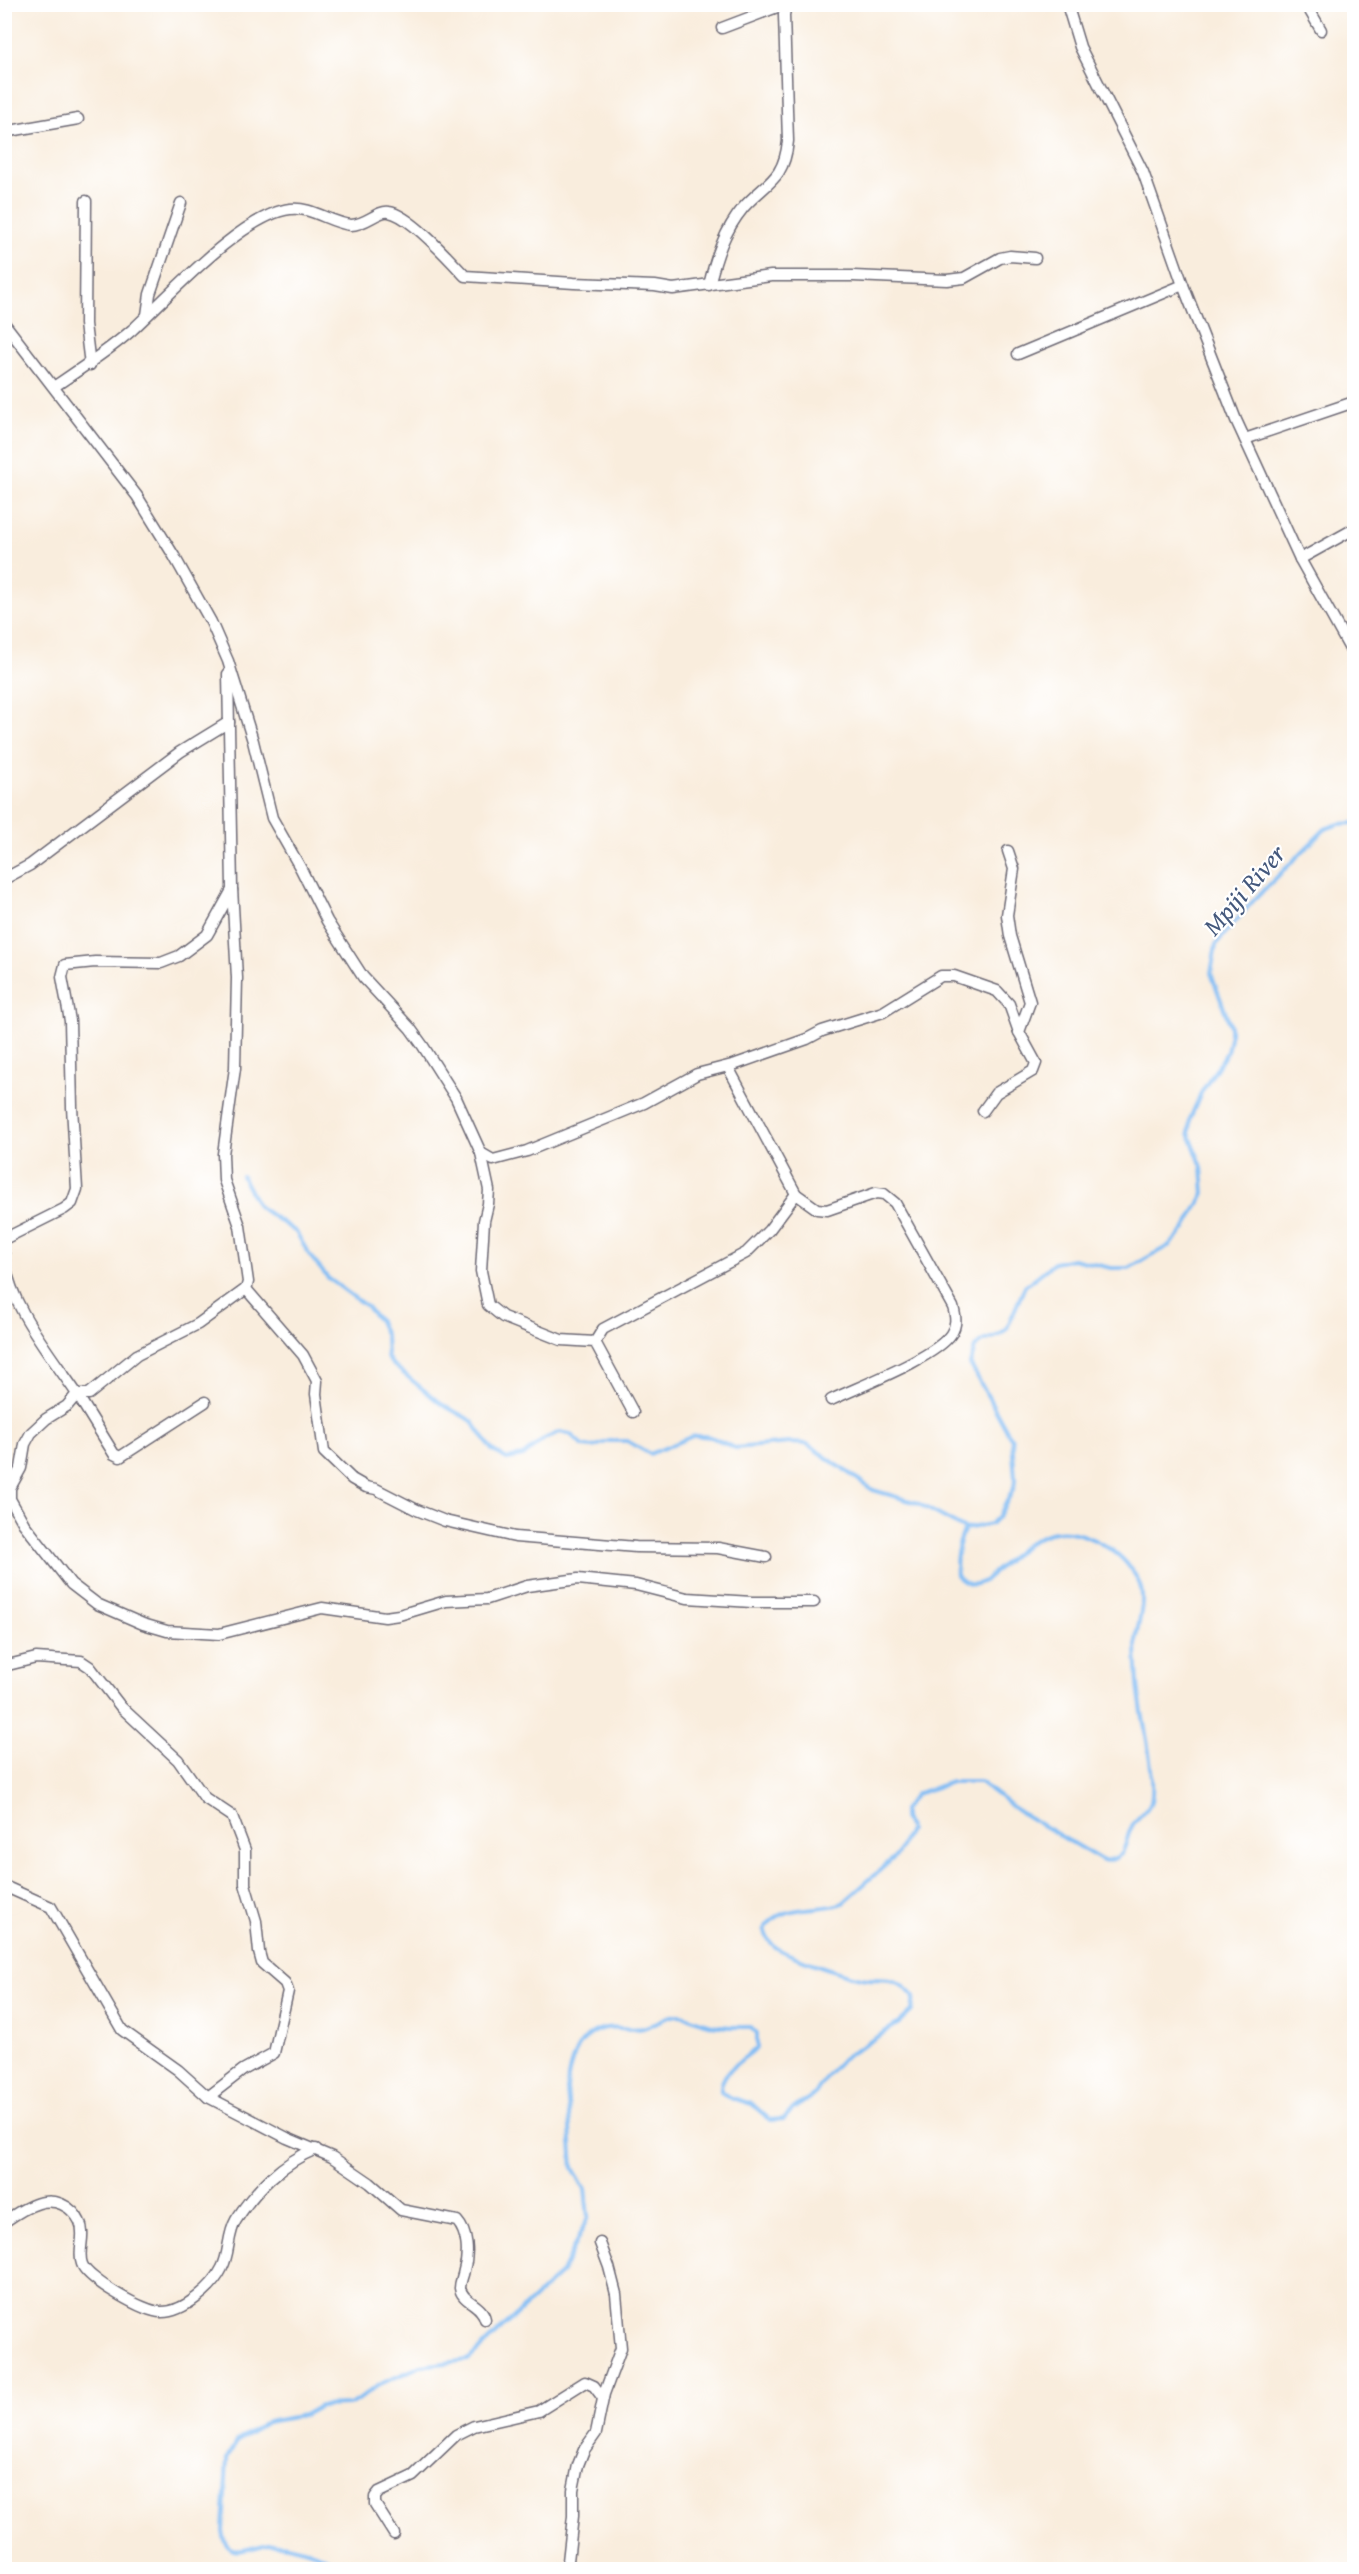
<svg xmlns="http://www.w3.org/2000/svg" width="1359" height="2574" viewBox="0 0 1359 2574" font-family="'Gentium Book Plus',serif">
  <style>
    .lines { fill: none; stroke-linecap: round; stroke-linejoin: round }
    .stream { stroke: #82bdf4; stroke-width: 4 }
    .street-casing { stroke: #6d6974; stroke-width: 13 }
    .street { stroke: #fff; stroke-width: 10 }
    .labels { text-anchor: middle; stroke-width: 4.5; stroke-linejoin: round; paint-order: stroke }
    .water-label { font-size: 26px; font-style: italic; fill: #44587c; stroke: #fff }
  </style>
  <rect width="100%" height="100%" fill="#fff"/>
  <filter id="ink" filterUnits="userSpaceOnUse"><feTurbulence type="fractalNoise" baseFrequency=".0167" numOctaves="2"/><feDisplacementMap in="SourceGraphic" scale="12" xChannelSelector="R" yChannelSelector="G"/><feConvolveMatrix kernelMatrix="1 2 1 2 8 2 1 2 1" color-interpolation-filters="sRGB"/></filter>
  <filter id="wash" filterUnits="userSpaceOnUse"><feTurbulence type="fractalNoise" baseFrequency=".008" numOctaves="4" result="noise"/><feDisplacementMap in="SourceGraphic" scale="24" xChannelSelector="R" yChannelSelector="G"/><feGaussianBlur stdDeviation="1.35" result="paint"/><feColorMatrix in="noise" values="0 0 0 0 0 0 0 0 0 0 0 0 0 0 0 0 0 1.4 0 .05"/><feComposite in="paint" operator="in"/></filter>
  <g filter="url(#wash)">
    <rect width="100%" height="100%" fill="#f9eddd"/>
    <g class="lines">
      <g class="stream">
        <polyline points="242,1176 258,1206 296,1232 310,1256 328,1278 367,1307 379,1321 386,1337 387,1357 392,1364 441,1404 472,1421 492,1450 507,1459 523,1456 544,1439 560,1432 570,1434 583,1446 593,1447 609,1441 627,1441 650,1454 693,1436 702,1436 711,1437 735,1448 790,1443 807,1444 873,1490 917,1503 965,1529"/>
        <polyline points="965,1529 991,1524 999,1516 1014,1488 1015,1479 1012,1440 970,1364 975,1347 983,1341 1000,1335 1007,1328 1025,1286 1054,1263 1073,1259 1111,1268 1129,1268 1170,1245 1184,1230 1204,1194 1202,1167 1189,1133 1190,1119 1201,1093 1227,1052 1230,1038 1230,1025 1211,973 1216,944 1254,900 1325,829 1339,824 1354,823"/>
        <path d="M343,2570c-12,-15 -55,-28 -73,-26 -21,2 -43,20 -47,-13l4,-73 9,-16 31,-20 37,-7 16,-9 29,-1 8,-4 21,-16 43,-19 47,-6 94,-88 26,-55 -3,-28 -12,-21 -6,-79c1,-25 11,-56 39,-61 12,-2 25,3 37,0 12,-3 23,-13 35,-13 12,0 19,7 30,9 14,4 28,3 42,3l7,6v15c-13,11 -38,24 -36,44l8,5 23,7 18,16 14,-1 9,-10 22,-15 12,-19 15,-16 57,-36 13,-12 2,-14c-24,-27 -30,-13 -58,-20 -14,-3 -70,-22 -79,-29 -7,-4 -11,-12 -13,-19 18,-27 53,-16 79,-26l54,-48 12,-25 -5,-12v-9l12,-15 35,-12h29l38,29 85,50c26,-2 20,-18 29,-35 5,-10 16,-14 19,-25 6,-26 -11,-88 -13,-118 -1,-14 -2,-28 -2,-42 1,-14 7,-30 6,-45 0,-16 -16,-36 -29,-45 -61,-41 -82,-11 -129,30 -12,6 -17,4 -27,-5 -2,-18 0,-30 8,-47"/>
      </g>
    </g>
  </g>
  <g filter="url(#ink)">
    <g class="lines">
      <g class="street-casing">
        <g id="street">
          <polyline points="1067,4 1080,47 1143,172 1183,285 1236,420 1300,559 1354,656"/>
          <polyline points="1306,4 1321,30"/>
          <polyline points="722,28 785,4"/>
          <polyline points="4,132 78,119"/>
          <polyline points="86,201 85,324 90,365"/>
          <path d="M709,285c7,-28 15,-54 34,-77 23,-26 41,-27 45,-67l-4,-126 2,-11"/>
          <polyline points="147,315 150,294 181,203"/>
          <polyline points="4,323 137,496 174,556 211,622 228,661 253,741 272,818 301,869 327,921 363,977 410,1028 423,1046 456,1098 481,1153 493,1160 527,1151 644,1103 697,1074 736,1064 807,1039 822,1031 883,1012 941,976 954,976 997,991 1009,1004 1019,1032"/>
          <polyline points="1018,354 1183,285"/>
          <path d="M55,386c27,-18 53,-35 77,-56 37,-34 110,-115 158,-121 21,-3 40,14 61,16 15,0 27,-15 38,-13 21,3 61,48 76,64l109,7 81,3 18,3 98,-13h82l94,4 17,-2 36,-20 10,-2 25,2"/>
          <polyline points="1245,439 1354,402"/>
          <polyline points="1300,559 1354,529"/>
          <polyline points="4,879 30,865 180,752 229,722"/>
          <path d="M728,1067l68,127 21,15 10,1 49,-17 8,1 11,9 58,104c3,10 4,18 -2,27 -16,24 -91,52 -120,66"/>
          <polyline points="983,1111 996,1093 1033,1071 1036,1063 1019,1032 1030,1002 1010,936 1007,915 1014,869 1008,851"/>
          <polyline points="481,1153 489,1190 488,1204 484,1221 481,1271 488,1305 503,1317 561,1340 595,1342 633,1412"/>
          <polyline points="4,1239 64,1209 72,1203 77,1189 72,1107 70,1021 62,977 65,965 95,962 161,963 179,956 207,935 232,890"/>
          <path d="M4,1254c2,48 47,101 73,140h12l48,-39 61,-31 48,-35 2,-7 -8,-56 -16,-46 -1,-26 12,-86 2,-90 -5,-90 -4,-214"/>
          <polyline points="246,1289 303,1355 317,1381 316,1394 324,1452 352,1479 366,1487 376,1489 417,1510 445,1521 515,1537 636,1547 718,1548 766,1557"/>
          <polyline points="595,1342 603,1329 746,1253 769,1230 796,1194"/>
          <polyline points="205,1402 120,1457 114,1454 77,1394 67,1406 46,1419 31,1433 25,1444 21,1468 10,1488 10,1499 24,1524 71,1584 97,1604 143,1624 167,1631 219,1634 322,1608 385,1617 399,1615 446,1601 487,1599 527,1586 578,1579 636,1585 687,1598 752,1602 814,1602"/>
          <polyline points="4,1666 36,1658 81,1661 90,1667 121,1707 178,1760 205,1798 232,1816 245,1850 245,1884 256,1921 259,1952 262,1963 285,1983 288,1991 274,2053 243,2070 208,2097"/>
          <path d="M4,1886l47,21 71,123 56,40 30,27 79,41 45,19 38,26 31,27 56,11c11,12 12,34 7,49 -1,7 -4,11 -4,18 2,14 22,16 25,31"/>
          <path d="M4,2222c21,-15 47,-32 69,-10 5,5 9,13 9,20 1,10 -4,22 0,32 5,15 63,49 80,48 22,0 51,-25 60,-44 8,-15 5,-33 14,-48 19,-30 47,-58 80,-71"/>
          <polyline points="394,2534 375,2504 375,2497 379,2492 413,2476 456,2435 474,2426 539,2411 585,2382 594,2386 603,2398"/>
          <polyline points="567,2570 573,2516 573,2490 578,2465 584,2450 596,2433 604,2394 621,2348 616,2294 609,2267 600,2243"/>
        </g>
      </g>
      <use href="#street" class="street"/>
    </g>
  </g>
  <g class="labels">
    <g class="water-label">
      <text transform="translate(1244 890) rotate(-49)" y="9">Mpiji River</text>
    </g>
  </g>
  <rect width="1359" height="2574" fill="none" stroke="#fff" stroke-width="24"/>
</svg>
